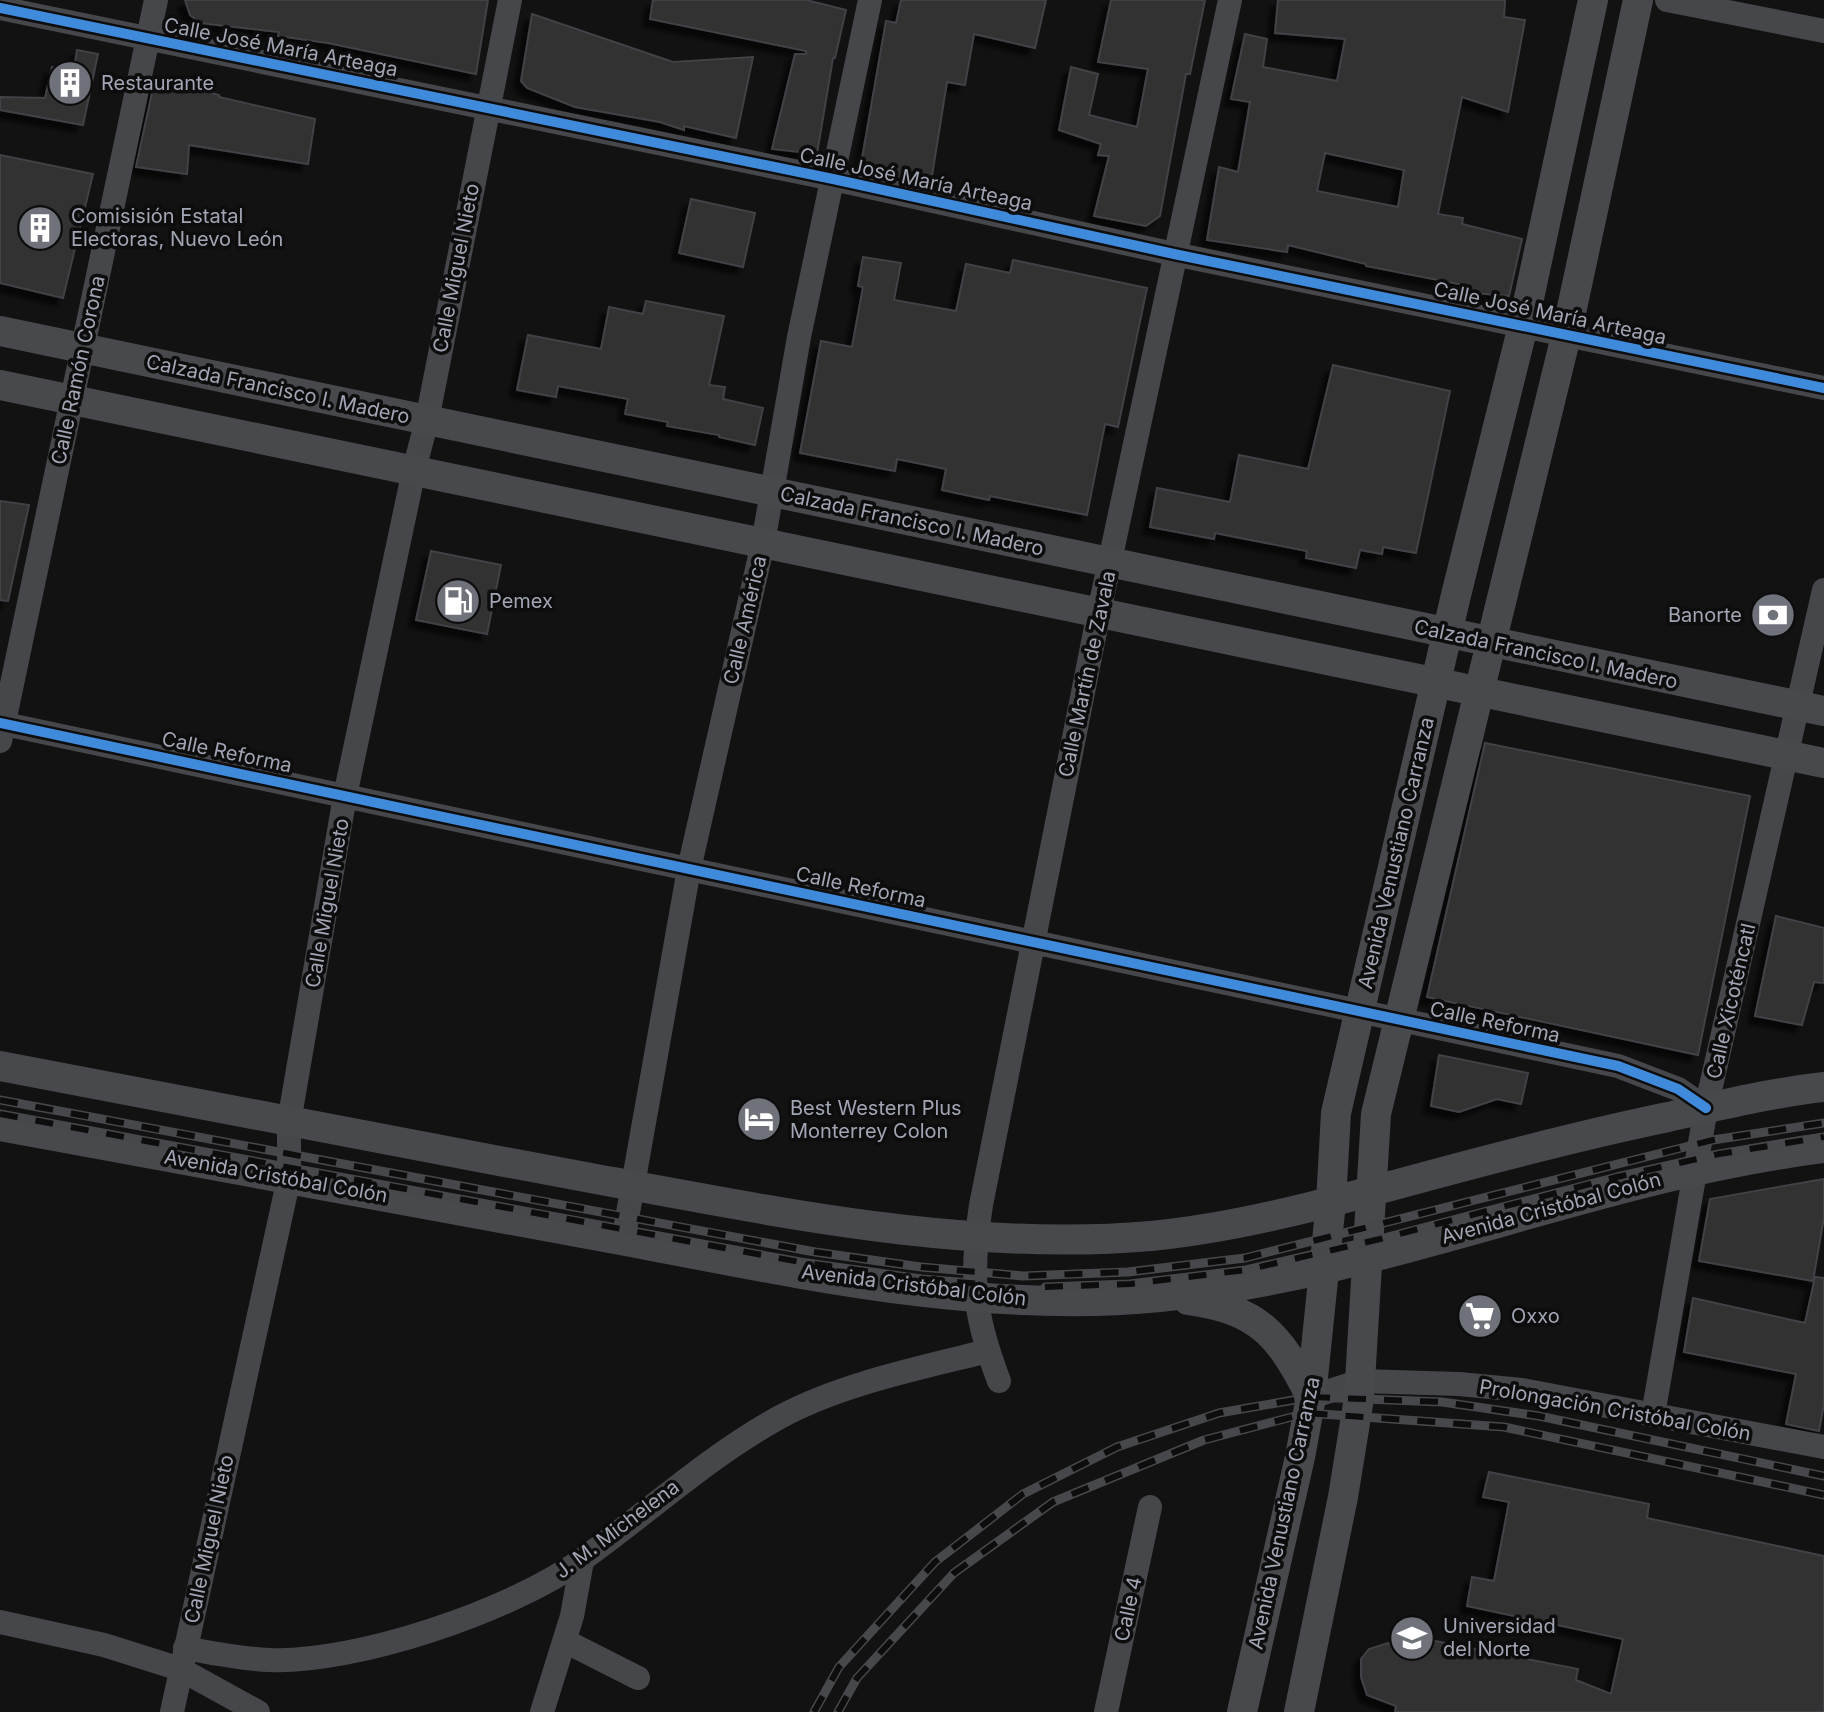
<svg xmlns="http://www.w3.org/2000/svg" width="1824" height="1712" viewBox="0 0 1824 1712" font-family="Inter,sans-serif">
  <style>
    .building { fill: #303031; stroke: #414246; stroke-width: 2; fill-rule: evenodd; filter: url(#shadow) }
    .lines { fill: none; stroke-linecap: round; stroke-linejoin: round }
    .minor { stroke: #46474b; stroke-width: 24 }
    .major { stroke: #48494d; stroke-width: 30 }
    .rail-casing { stroke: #46484b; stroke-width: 9 }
    .rail { stroke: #0d0d0e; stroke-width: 6; stroke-dasharray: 18; stroke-linecap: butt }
    .cycleway-casing { stroke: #0d0d0e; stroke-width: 15 }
    .cycleway { stroke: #408adc; stroke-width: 10 }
    .labels { text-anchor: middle; stroke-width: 7; stroke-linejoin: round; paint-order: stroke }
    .street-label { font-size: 20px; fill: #a2a6b4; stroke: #0d0d0e }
    .poi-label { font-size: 20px; fill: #a2a6b4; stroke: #0d0d0e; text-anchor: start }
  </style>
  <defs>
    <filter id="shadow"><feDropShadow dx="-7" dy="7" stdDeviation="2" flood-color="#0009"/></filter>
  </defs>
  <rect width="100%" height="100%" fill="#121212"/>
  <g class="building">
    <polygon points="185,0 488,0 476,74 328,43 278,36 279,32 200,23 190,15"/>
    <polygon points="653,0 806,0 846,10 835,58 833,58 817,154 772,149 795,54 806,54 806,51 650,19"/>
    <polygon points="901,0 1046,0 1035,48 974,34 965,85 947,82 931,182 860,170 886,21 896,23"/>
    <polygon points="1111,0 1205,0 1190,74 1186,74 1160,216 1146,226 1094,216 1109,156 1098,155 1101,144 1059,130 1071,67 1098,74 1089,115 1137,127 1148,69 1098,62"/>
    <path d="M1278,0h227l-1,17 21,3 -17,92 -46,-15 -24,117 25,4 -1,6 60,15 -13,57 -46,-4 1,-7 -98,-19v-2l-78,-19 -1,7 -80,-12 12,-73 19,5 12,-70 -19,-3 14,-65 22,5 -4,28 74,14 8,-42 -70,-6zM1325,153l79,17 -6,37 -81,-16z"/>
    <polygon points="532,14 673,62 753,57 736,138 684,126 684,130 660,122 575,107 527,88 521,81"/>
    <polygon points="77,50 98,54 83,125 0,110 0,97 45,98 52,67 74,69"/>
    <polygon points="155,79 219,95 219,97 315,119 308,164 189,145 187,174 136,167"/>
    <polygon points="0,155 93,174 63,298 0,283"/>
    <polygon points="691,199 755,213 743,267 679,253"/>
    <polygon points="863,257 901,263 894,300 956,311 966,264 1010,273 1013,260 1147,288 1118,427 1105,424 1087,515 990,496 989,500 942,490 946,469 897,459 895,471 800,453 821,341 852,347 863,287 858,286"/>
    <polygon points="646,301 724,316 709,385 725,387 723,399 763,408 755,445 719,437 719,435 667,426 668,422 625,414 628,399 558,386 556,397 517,390 528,335 601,349 609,307 643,314"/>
    <polygon points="1333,365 1450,391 1416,553 1383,547 1382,554 1360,550 1356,568 1306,558 1307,551 1215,533 1214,539 1150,527 1157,488 1230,502 1239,455 1308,469"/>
    <polygon points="0,501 29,505 8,601 0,600"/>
    <polygon points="431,551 501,565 487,634 416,620"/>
    <polygon points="1485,743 1750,796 1698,1055 1427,997"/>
    <polygon points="1776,916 1824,928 1824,983 1814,982 1802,1025 1755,1016"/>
    <polygon points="1439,1055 1528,1073 1521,1104 1497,1099 1459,1112 1431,1106"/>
    <polygon points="1824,1179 1824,1217 1813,1281 1699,1261 1710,1199"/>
    <polygon points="1815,1277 1824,1278 1824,1404 1819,1431 1786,1424 1796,1374 1684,1352 1693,1298 1805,1323"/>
    <polygon points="1489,1472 1649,1504 1647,1518 1824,1556 1824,1712 1395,1712 1396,1706 1367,1695 1361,1677 1361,1659 1369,1649 1388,1643 1405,1652 1409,1636 1578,1669 1576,1680 1611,1694 1623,1639 1467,1606 1472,1577 1494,1581 1509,1502 1483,1497"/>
  </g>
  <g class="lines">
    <g class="minor">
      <polyline points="1667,0 1824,31"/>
      <polyline points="0,8 833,179 1174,254 1824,388"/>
      <polyline points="0,723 1618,1066 1678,1089 1706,1108"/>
      <polyline points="0,741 156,0"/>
      <polyline points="623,1241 689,869 763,543 799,337 870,0"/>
      <path d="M999,1381c-26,-68 -29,-104 -18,-176l118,-593 131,-612"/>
      <polyline points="1311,1397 1361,1381 1459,1384 1522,1390 1824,1447"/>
      <polyline points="1653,1415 1706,1108 1824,590"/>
      <polyline points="0,1622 104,1645 180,1669 258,1712"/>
      <polyline points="565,1641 638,1678"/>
      <path d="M185,1648c27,5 56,11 84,12 86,4 244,-50 314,-101 67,-48 123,-101 197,-142 61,-33 140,-49 208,-66"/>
      <polyline points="172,1712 289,1178 289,1122 345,796 414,470 427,420 510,0"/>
      <polyline points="542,1712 572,1616 582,1561"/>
      <polyline points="1106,1712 1150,1507"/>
    </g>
    <g class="major">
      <polyline points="0,331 1824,711"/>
      <polyline points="0,385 1824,763"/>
      <path d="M0,1066c198,38 397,76 596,113 183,33 368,73 555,57 92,-9 184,-35 273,-59 81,-22 162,-43 244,-60 52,-12 103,-24 156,-30"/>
      <path d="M0,1126c205,37 410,75 615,113 177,33 363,76 545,58 227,-23 438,-121 664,-149"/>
      <path d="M1188,1300c71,10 91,34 123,97"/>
      <polyline points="1242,1712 1300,1457 1311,1397 1331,1202 1336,1113 1456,595 1523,326 1593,0"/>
      <polyline points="1299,1712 1343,1497 1359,1398 1376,1114 1566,336 1638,0"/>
    </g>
    <g class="rail-casing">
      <g id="rail">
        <polyline points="0,1100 815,1252 921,1267 1023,1276 1128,1272 1245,1258 1713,1140 1824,1123"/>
        <polyline points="0,1114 800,1262 922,1279 981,1284"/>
        <polyline points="1045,1287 1130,1284 1246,1270 1380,1239 1617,1177 1719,1154 1824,1137"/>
        <polyline points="814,1712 839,1667 935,1562 1023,1494 1117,1447 1219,1413 1311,1397 1442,1402 1539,1416 1824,1476"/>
        <polyline points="838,1712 857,1678 954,1573 1053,1502 1204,1440 1307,1413 1504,1427 1824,1495"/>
      </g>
    </g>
    <use href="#rail" class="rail"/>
    <g class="cycleway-casing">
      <g id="cycleway">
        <polyline points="0,8 833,179 1174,254 1824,388"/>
        <polyline points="0,723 1618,1066 1678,1089 1706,1108"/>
      </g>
    </g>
    <use href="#cycleway" class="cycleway"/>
  </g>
  <defs>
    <g id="building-disc" transform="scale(2.3)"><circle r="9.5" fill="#70727b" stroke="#0d0d0e"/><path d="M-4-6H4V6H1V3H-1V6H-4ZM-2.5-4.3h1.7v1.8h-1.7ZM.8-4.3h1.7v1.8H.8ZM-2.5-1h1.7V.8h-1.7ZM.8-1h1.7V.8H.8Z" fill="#fff"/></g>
    <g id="fuel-disc" transform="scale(2.3)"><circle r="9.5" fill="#70727b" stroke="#0d0d0e"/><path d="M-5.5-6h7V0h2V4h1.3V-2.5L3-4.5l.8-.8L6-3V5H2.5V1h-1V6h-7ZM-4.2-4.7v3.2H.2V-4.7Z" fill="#fff"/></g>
    <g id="bank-disc" transform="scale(2.3)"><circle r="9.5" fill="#70727b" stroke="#0d0d0e"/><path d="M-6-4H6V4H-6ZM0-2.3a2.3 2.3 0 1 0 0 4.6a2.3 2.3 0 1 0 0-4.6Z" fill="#fff"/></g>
    <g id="hotel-disc" transform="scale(2.3)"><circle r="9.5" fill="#70727b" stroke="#0d0d0e"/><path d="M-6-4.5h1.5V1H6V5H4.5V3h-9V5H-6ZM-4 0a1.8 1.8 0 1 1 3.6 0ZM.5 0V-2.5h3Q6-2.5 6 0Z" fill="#fff"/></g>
    <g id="supermarket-disc" transform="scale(2.3)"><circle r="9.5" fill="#70727b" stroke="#0d0d0e"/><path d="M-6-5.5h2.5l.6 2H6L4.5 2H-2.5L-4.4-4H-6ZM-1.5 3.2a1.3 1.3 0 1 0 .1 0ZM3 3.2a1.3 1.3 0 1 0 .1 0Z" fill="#fff"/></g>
    <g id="university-disc" transform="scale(2.3)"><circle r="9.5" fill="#70727b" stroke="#0d0d0e"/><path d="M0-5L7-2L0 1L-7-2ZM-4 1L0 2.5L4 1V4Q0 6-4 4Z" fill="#fff"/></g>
  </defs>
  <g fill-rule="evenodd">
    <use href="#building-disc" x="70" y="83"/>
    <use href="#building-disc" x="40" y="228"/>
    <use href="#fuel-disc" x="458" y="601"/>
    <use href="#bank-disc" x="1773" y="615"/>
    <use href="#hotel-disc" x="759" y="1119"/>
    <use href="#supermarket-disc" x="1480" y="1316"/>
    <use href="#university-disc" x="1412" y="1638"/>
  </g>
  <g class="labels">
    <g class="street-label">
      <text transform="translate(281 47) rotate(11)" y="7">Calle José María Arteaga</text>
      <text transform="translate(916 179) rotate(12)" y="7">Calle José María Arteaga</text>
      <text transform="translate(456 268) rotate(-79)" y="7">Calle Miguel Nieto</text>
      <text transform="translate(1550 313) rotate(12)" y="7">Calle José María Arteaga</text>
      <text transform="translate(78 370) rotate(-78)" y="7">Calle Ramón Corona</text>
      <text transform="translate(278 389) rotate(12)" y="7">Calzada Francisco I. Madero</text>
      <text transform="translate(912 521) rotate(12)" y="7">Calzada Francisco I. Madero</text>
      <text transform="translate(745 620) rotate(-77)" y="7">Calle América</text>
      <text transform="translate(1546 654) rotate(12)" y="7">Calzada Francisco I. Madero</text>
      <text transform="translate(1087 674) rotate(-78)" y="7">Calle Martín de Zavala</text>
      <text transform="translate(227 752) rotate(12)" y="7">Calle Reforma</text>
      <text transform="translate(1396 853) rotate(-77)" y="7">Avenida Venustiano Carranza</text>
      <text transform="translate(861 887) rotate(12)" y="7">Calle Reforma</text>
      <text transform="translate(327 903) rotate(-80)" y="7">Calle Miguel Nieto</text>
      <text transform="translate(1731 1001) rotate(-77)" y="7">Calle Xicoténcatl</text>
      <text transform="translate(1495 1022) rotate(12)" y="7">Calle Reforma</text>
      <text transform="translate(276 1176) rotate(10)" y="7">Avenida Cristóbal Colón</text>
      <text transform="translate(1551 1208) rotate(-15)" y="7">Avenida Cristóbal Colón</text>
      <text transform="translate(914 1285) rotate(7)" y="7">Avenida Cristóbal Colón</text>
      <text transform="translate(1615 1410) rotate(10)" y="7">Prolongación Cristóbal Colón</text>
      <text transform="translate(1284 1513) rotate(-78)" y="7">Avenida Venustiano Carranza</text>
      <text transform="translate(617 1529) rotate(-37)" y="7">J. M. Michelena</text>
      <text transform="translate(209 1539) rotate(-78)" y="7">Calle Miguel Nieto</text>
      <text transform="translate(1128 1609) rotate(-78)" y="7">Calle 4</text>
    </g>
    <g class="poi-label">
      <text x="101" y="90">Restaurante</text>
      <text x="71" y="223">Comisisión Estatal<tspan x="71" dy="23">Electoras, Nuevo León</tspan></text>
      <text x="489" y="608">Pemex</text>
      <text x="1742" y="622" text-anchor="end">Banorte</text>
      <text x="790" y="1115">Best Western Plus<tspan x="790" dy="23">Monterrey Colon</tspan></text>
      <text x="1511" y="1323">Oxxo</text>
      <text x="1443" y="1633">Universidad<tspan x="1443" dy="23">del Norte</tspan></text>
    </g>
  </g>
</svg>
